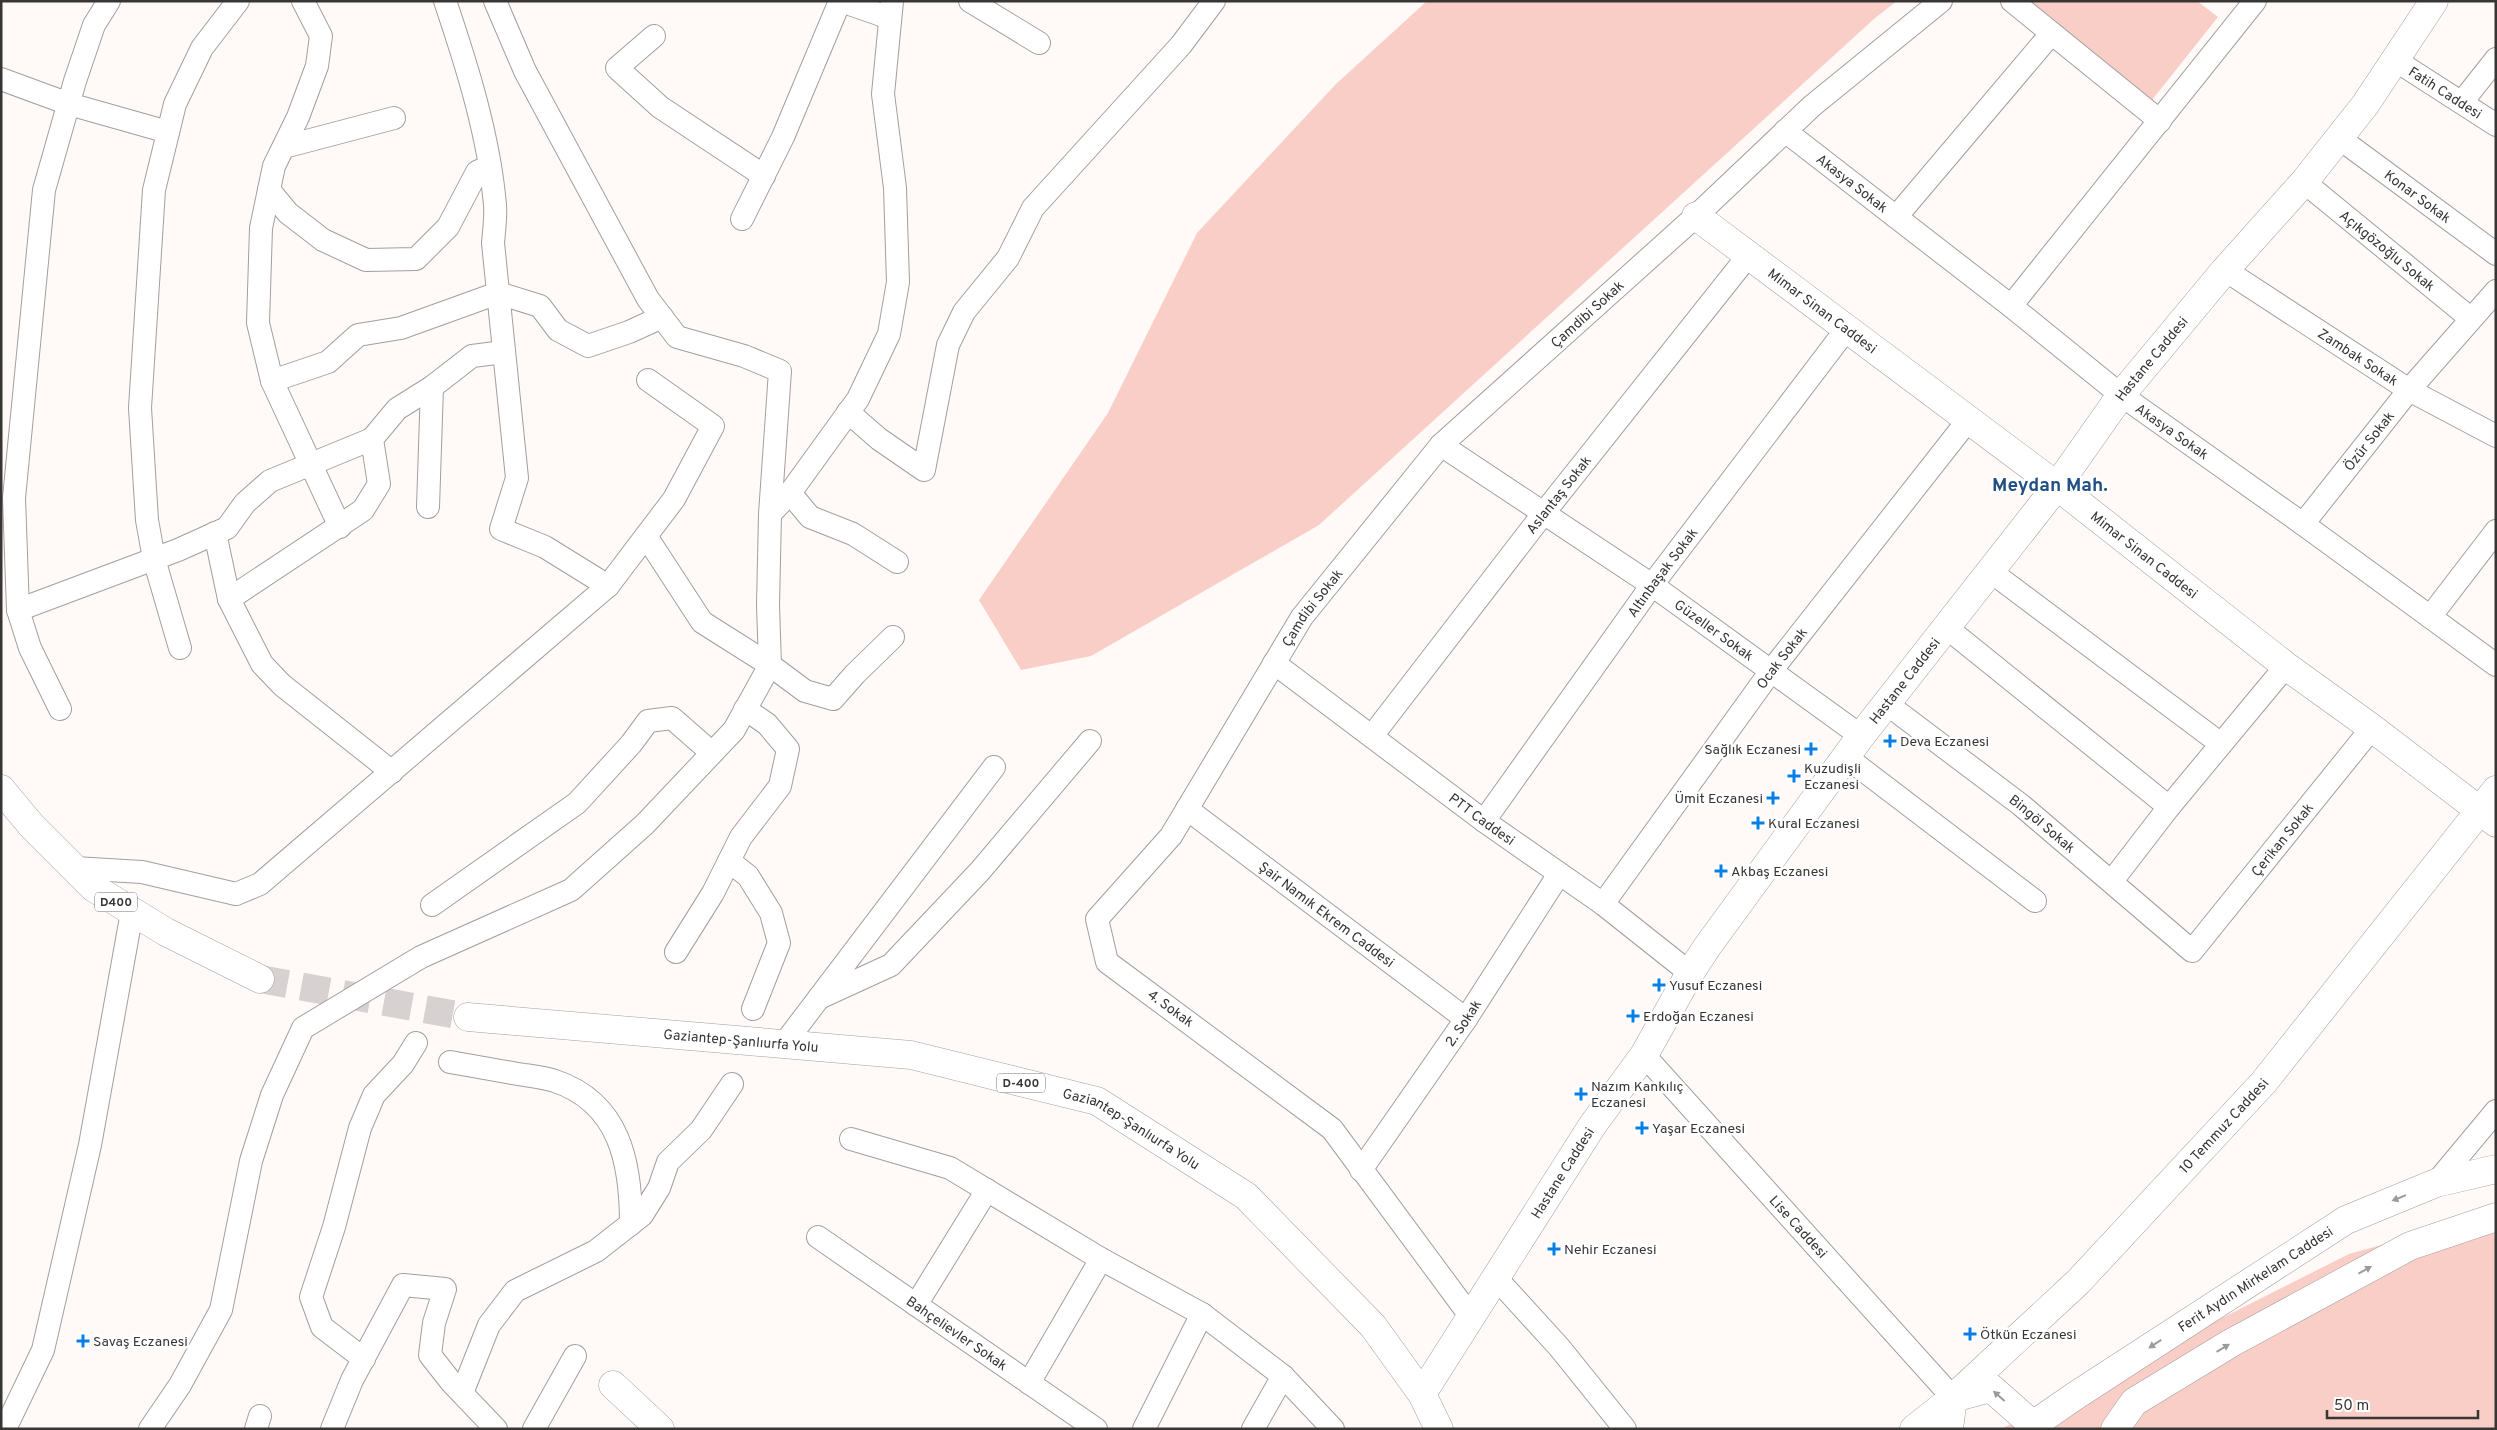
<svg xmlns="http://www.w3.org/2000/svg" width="2497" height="1430" viewBox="0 0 2497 1430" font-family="Overpass,sans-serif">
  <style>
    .green { fill: #f9cec7 }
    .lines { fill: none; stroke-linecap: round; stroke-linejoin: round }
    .primary-tunnel { stroke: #d7d2d1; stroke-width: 28; stroke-dasharray: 28 14; stroke-linecap: butt }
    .street-casing { stroke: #a49e9e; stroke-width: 24 }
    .secondary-casing { stroke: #a49e9e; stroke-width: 29 }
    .primary-casing { stroke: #a49e9e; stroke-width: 29 }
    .street { stroke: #fff; stroke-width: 22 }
    .secondary { stroke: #fff; stroke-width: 28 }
    .primary { stroke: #fff; stroke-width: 28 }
    .oneway { fill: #9c9a9a }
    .poi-dot { fill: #087fe5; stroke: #fff; stroke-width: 2 }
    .labels { text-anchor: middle; stroke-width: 5; stroke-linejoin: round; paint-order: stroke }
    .shield { fill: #fff; stroke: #747272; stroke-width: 1 }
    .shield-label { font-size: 12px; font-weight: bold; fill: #383535 }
    .street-label { font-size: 14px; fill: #383535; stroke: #fff }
    .poi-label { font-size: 14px; fill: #383535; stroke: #fff; text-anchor: start }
    .district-label { font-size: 19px; font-weight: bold; fill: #215083; stroke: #fff }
  </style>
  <rect width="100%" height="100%" fill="#fff9f8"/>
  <g class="green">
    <polygon points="1427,1 1897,1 1875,18 1319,525 1091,656 1021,670 979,600 1108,413 1197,233 1336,84"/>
    <polygon points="2029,1 2197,1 2218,17 2152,100"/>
    <polygon points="2496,1213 2496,1429 2001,1429 2349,1254"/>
  </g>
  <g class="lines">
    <polyline class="primary-tunnel" points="260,979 468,1017"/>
    <g class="street-casing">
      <g id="street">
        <polyline points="303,1 321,36 317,66 298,117 274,166 261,228 258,323 272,381 340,527"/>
        <path d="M445,1c22,65 44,135 50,204 1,12 -1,26 -2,38l24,235 -16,51 44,18 63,39"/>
        <polyline points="841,1 890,18"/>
        <polyline points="970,1 1039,43"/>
        <polyline points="2012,1 2160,121"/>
        <polyline points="654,36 617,68 660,107 764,176"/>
        <path id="s1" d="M2395,60l101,65"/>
        <polyline points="1,79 69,104 168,132"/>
        <polyline points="2462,102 2496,59"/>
        <path id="s2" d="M1785,131l226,175 110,89 182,129 193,141"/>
        <path id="s3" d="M2339,138l157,116"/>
        <polyline points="284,147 394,118"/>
        <path id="s4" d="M2304,182l166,136"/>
        <polyline points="269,190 288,213 323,240 366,260 416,259 448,227 477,172 490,166"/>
        <polyline points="1896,217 2051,34"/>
        <polyline points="742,219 783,137 840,1"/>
        <path id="s5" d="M2225,270l184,120 87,46"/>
        <polyline points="2011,306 2255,1"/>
        <polyline points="272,381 328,362 358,335 401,328 498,293 540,306 558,330 588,346 629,332 662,317"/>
        <polyline points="848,412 879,439 924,470 948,345 964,312 1008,258 1033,208 1181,45 1214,1"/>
        <path id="s6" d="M1441,445l211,140 209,151"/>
        <polyline points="790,493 810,517 853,534 897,562"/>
        <polyline points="428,507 432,387"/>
        <polyline points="770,514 790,493 858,399 889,334 898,282 895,188 883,94 892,1"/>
        <path id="s7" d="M2303,524l106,-134 87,-99"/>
        <polyline points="215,533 229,599 262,664 282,685 392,772"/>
        <polyline points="646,536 702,622 770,665 805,691 833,699 855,674 893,637"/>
        <polyline points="1990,571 2221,744"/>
        <polyline points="229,599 363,510 379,484 372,439 397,409 432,387 472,356 504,352"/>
        <polyline points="18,610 178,550 227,528 245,503 270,481 372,439"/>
        <polyline points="2430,617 2496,531"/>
        <polyline points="1947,628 2169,807"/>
        <polyline points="180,648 154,559 147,520 140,408 154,190 175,104 202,48 238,1"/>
        <path id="s8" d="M1274,663l210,158 119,83 87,69"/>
        <path id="s9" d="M1887,704l134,101 171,146 180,-223"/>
        <polyline points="60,709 30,648 18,610 14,498 44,190 75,81 94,25 109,1"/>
        <path id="s10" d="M1372,736l171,-222 205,-258"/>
        <polyline points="1846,757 2035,901"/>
        <path id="s11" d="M1187,809l279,210"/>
        <path id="s12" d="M1484,821l168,-236 196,-258"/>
        <polyline points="729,861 748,876 771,913 779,943 753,1009"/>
        <polyline points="74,868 142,872 236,894 260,884 608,586 674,499 713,426 648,380"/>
        <polyline points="2112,881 2169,807 2286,666"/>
        <path id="s13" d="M1603,904l168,-233 198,-252"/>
        <polyline points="432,905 577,803 631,744 648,721 672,718 712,753"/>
        <polyline points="676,952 713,893 741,837 780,786 788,749 767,724 745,709"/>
        <polyline points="819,998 891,965 980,871 1090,741"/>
        <polyline points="784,1044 994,767"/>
        <path id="s14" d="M1644,1055l309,343"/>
        <path d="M450,1062c23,4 45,8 68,12 12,2 26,3 37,7 65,22 76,82 76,143"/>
        <polyline points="851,1139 950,1168 1101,1259 1202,1314 1283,1376 1333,1429"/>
        <path id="s15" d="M1361,1170l105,-151 93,-145"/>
        <polyline points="2436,1183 2496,1111"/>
        <path id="s16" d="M818,1237l278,192"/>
        <polyline points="1496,1278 1559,1347 1625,1429"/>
        <polyline points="916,1305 987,1190"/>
        <path id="s17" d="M1471,1317l-139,-188 -225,-167 -10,-43 74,-83 131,-219 139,-172 255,-229 116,-110 129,-105"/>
        <polyline points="364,1359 322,1327 311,1297 334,1227 360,1128 374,1095 403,1064 416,1043"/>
        <polyline points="1029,1383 1101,1259"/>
        <polyline points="462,1393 489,1325 515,1291 596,1251 642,1215 659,1188 668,1162 701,1130 732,1084"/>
        <polyline points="5,1429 43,1350 90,1145 132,912"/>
        <polyline points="150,1429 180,1385 221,1310 251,1161 272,1095 303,1028 421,957 571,890 645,824 734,730 770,665 768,605 770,514 780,371 744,356 677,337 648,299 525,71 495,1"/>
        <polyline points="256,1429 260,1416"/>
        <polyline points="332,1429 352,1380 403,1285 445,1289 434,1323 430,1355 452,1383 496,1429"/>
        <polyline points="534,1429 575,1356"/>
        <polyline points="1144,1429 1202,1314"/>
        <polyline points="1253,1429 1283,1376"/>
      </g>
    </g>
    <g class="secondary-casing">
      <g id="secondary">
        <path id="s18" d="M1696,216l361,270 229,180 86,62 124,95"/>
        <polyline points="613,1385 660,1429"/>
        <path id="s19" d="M1422,1394l170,-268 52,-71 46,-82 17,-26 154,-211 196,-250 64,-91 104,-125 79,-88 61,-77 69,-104"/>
        <path id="s20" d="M2033,1425l42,-29 271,-176 90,-37 60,-14"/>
        <path id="s21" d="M1914,1429l39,-31 125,-116 186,-200 232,-292"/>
        <polyline points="1949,1429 1953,1398 1991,1388 2033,1425 2033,1429"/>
        <polyline points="2115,1429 2134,1402 2231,1343 2410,1246 2496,1217"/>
      </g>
    </g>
    <g class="primary-casing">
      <g id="primary">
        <polyline points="1,789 31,825 94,888 166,932 260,979"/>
        <path id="s22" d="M468,1017l443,38 186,46 149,95 127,130 49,68 17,35"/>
      </g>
    </g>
    <use href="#street" class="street"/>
    <use href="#secondary" class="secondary"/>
    <use href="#primary" class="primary"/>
  </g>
  <defs><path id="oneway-solid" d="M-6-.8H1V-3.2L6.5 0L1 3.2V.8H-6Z" transform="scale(1.25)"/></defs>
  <g class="oneway">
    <use href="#oneway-solid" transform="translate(2399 1198) rotate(158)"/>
    <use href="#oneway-solid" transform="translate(2365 1270) rotate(-29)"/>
    <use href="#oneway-solid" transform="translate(2155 1344) rotate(147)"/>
    <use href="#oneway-solid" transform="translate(2223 1348) rotate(-31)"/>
    <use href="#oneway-solid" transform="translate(1999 1396) rotate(-139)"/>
  </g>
  <g class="poi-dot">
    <path d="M1887.5 733.5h5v5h5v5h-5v5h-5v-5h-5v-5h5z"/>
    <path d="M1808.5 741.5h5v5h5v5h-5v5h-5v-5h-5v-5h5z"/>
    <path d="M1791.5 768.5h5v5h5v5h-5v5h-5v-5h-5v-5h5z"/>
    <path d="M1770.5 790.5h5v5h5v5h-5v5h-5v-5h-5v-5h5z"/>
    <path d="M1755.5 815.5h5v5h5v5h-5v5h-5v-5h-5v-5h5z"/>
    <path d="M1718.5 863.5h5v5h5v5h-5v5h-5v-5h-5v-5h5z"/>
    <path d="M1656.5 977.5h5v5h5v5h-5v5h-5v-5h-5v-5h5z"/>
    <path d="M1630.5 1008.5h5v5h5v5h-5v5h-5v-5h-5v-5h5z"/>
    <path d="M1578.5 1086.5h5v5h5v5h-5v5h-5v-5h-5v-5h5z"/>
    <path d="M1639.5 1120.5h5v5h5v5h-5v5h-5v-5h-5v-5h5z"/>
    <path d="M1551.5 1241.5h5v5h5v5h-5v5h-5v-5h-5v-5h5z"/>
    <path d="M1967.5 1326.5h5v5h5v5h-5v5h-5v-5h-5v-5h5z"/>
    <path d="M80.5 1333.5h5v5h5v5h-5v5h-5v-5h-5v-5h5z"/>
  </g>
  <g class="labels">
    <g class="shield">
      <rect x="95" y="892.5" width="42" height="19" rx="4"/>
      <rect x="997" y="1073.5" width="48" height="19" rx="4"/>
    </g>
    <g class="shield-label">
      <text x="116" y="906">D400</text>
      <text x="1021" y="1087">D-400</text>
    </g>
    <g class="street-label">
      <text dy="5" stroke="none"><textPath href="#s1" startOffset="60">Fatih Caddesi</textPath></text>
      <text dy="5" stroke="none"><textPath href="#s2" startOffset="85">Akasya Sokak</textPath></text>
      <text dy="5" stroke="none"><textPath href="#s3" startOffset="98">Konar Sokak</textPath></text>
      <text dy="5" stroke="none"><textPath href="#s4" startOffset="108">Açıkgözoğlu Sokak</textPath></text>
      <text dy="5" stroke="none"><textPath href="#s18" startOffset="158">Mimar Sinan Caddesi</textPath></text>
      <text dy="5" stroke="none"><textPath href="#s17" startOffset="1342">Çamdibi Sokak</textPath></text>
      <text dy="5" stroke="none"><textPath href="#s5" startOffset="159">Zambak Sokak</textPath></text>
      <text dy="5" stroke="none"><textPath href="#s19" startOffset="1268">Hastane Caddesi</textPath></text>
      <text dy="5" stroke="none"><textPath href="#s2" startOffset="490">Akasya Sokak</textPath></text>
      <text dy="5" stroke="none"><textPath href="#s7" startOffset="106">Özür Sokak</textPath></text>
      <text dy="5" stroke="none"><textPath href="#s10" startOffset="305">Aslantaş Sokak</textPath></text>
      <text dy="5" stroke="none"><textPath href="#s18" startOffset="562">Mimar Sinan Caddesi</textPath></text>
      <text dy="5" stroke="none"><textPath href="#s12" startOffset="306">Altınbaşak Sokak</textPath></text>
      <text dy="5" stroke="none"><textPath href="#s17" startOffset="938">Çamdibi Sokak</textPath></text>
      <text dy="5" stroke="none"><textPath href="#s6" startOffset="330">Güzeller Sokak</textPath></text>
      <text dy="5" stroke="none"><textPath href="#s13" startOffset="304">Ocak Sokak</textPath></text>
      <text dy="5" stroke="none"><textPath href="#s19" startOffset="862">Hastane Caddesi</textPath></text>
      <text dy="5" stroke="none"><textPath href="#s8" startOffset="260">PTT Caddesi</textPath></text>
      <text dy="5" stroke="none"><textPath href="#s9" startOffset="196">Bingöl Sokak</textPath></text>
      <text dy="5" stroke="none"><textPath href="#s9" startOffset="536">Çerikan Sokak</textPath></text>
      <text dy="5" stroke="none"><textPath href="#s11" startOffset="175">Şair Namık Ekrem Caddesi</textPath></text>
      <text transform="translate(1171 1008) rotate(36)" y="5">4. Sokak</text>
      <text dy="5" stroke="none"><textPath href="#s15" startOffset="179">2. Sokak</textPath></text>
      <text dy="5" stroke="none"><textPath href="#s22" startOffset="274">Gaziantep-Şanlıurfa Yolu</textPath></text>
      <text dy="5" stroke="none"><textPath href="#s21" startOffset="434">10 Temmuz Caddesi</textPath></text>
      <text dy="5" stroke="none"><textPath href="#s22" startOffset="679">Gaziantep-Şanlıurfa Yolu</textPath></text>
      <text dy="5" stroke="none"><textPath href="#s19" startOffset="262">Hastane Caddesi</textPath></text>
      <text dy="5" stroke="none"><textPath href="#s14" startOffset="231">Lise Caddesi</textPath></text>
      <text dy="5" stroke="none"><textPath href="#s20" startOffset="266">Ferit Aydın Mirkelam Caddesi</textPath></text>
      <text dy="5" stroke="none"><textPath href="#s16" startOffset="169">Bahçelievler Sokak</textPath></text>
    </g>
    <g class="poi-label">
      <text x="1900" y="746">Deva Eczanesi</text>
      <text x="1801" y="754" text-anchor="end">Sağlık Eczanesi</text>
      <text x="1804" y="773">Kuzudişli<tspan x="1804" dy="16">Eczanesi</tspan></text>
      <text x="1763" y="803" text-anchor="end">Ümit Eczanesi</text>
      <text x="1768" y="828">Kural Eczanesi</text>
      <text x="1731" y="876">Akbaş Eczanesi</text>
      <text x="1669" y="990">Yusuf Eczanesi</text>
      <text x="1643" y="1021">Erdoğan Eczanesi</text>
      <text x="1591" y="1091">Nazım Kankılıç<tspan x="1591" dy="16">Eczanesi</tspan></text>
      <text x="1652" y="1133">Yaşar Eczanesi</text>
      <text x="1564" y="1254">Nehir Eczanesi</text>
      <text x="1980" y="1339">Ötkün Eczanesi</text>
      <text x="93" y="1346">Savaş Eczanesi</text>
    </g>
    <g class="district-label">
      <text x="2050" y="491">Meydan Mah.</text>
    </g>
  </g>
  <rect width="2497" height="1430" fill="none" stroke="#383535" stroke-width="5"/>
  <path d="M2327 1410v8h151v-8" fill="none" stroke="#383535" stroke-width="2.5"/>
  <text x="2334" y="1410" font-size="15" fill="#383535" stroke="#ffffff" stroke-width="4" paint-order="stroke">50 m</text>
</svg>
